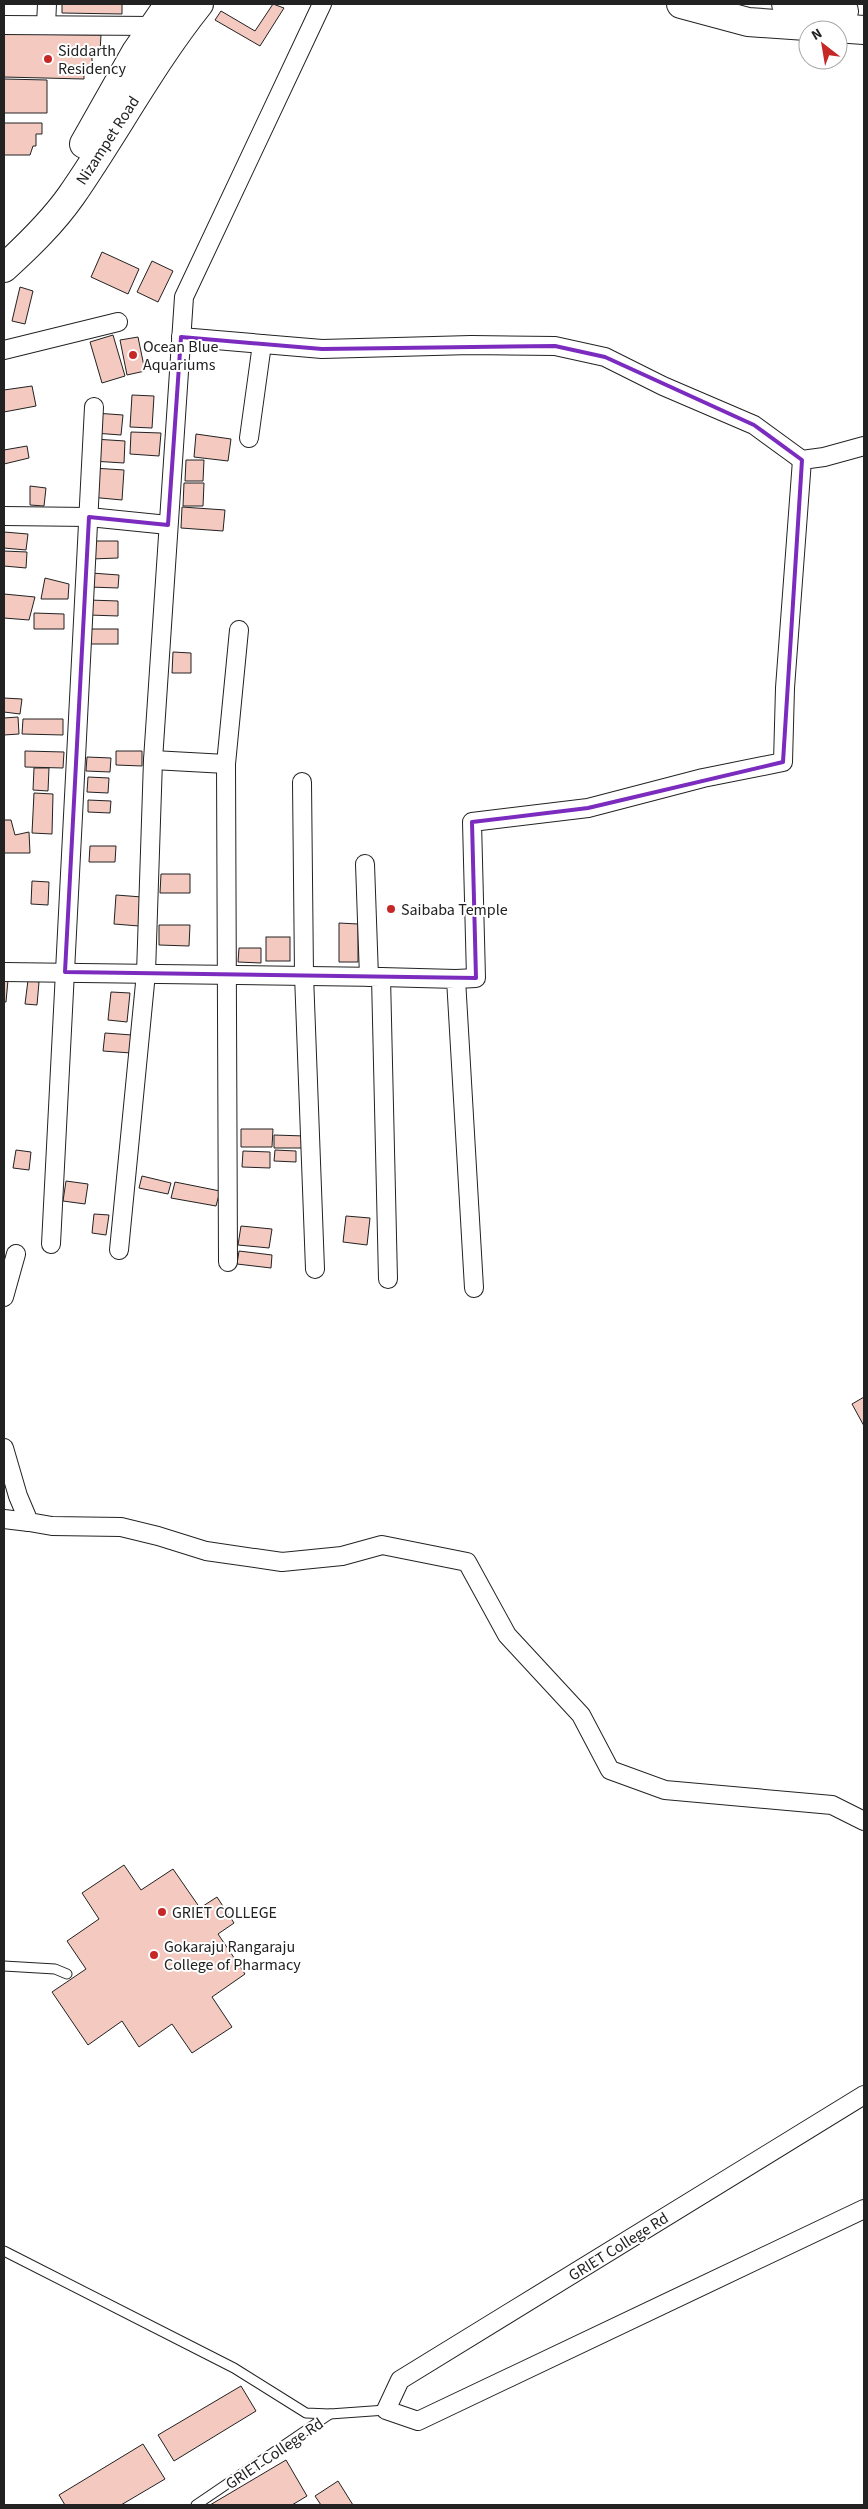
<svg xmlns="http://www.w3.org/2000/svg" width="868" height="2509" viewBox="0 0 868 2509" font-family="'Source Sans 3',sans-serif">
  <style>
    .building { fill: #f3c9c0; stroke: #222 }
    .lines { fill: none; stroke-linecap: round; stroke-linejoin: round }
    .service-casing { stroke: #222; stroke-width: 11 }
    .minor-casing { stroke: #222; stroke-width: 20 }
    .primary-casing { stroke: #222; stroke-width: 30 }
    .service { stroke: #fff; stroke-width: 9 }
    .minor { stroke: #fff; stroke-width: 18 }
    .primary { stroke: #fff; stroke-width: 28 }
    .marked { fill: none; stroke: #7b2cbf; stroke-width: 4; stroke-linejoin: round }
    .poi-dot { fill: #c62828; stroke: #fff; stroke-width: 2 }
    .labels { text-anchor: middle; stroke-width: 4; stroke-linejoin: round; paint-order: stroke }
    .poi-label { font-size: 16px; fill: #222; stroke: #fff; text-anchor: start }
    .street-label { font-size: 16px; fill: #222; stroke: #fff }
  </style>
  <rect width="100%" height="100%" fill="#fff"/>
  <g class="building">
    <polygon points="62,4 122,4 122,14 62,13"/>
    <polygon points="273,4 284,8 260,46 215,20 221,11 255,31"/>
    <polygon points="4,34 101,35 100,52 92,52 92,66 84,66 84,79 4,77"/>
    <polygon points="4,79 47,80 47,113 4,113"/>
    <polygon points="4,123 42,123 42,134 36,134 36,146 33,146 30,155 4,155"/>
    <polygon points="102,252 139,269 128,294 91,277"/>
    <polygon points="152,261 173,271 158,302 137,292"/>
    <polygon points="20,287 33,291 25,324 12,321"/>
    <polygon points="113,335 125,376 102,383 90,342"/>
    <polygon points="138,337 145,371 127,375 120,340"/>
    <polygon points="32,386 36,406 4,412 4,390"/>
    <polygon points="132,395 154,396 152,428 130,427"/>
    <polygon points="95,413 123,415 121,435 94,433"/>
    <polygon points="131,432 161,433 159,456 130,454"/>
    <polygon points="196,434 231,439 228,461 194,457"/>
    <polygon points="94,439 125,441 124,463 92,461"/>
    <polygon points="27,446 29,458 4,464 4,450"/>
    <polygon points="186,460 204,460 203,481 185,481"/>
    <polygon points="93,468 124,470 122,500 90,497"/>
    <polygon points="184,483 204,483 203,506 183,506"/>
    <polygon points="30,486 46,488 44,506 30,505"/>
    <polygon points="182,507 225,510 223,531 181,528"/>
    <polygon points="4,532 28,534 26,550 4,548"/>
    <polygon points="91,541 118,541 118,558 91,559"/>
    <polygon points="4,551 27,552 26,568 4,566"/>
    <polygon points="91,573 119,575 118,588 90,587"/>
    <polygon points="45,578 69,584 68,599 41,599"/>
    <polygon points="4,594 35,597 29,620 4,618"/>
    <polygon points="89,600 118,601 118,616 89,615"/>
    <polygon points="34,613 64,614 64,629 34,629"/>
    <rect x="87" y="629" width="31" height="15"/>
    <polygon points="173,652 191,653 191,673 172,673"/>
    <polygon points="4,698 22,699 20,714 4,712"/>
    <polygon points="18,717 19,734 4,735 4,718"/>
    <polygon points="23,719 63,719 63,735 22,734"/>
    <polygon points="25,751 64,752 63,768 25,767"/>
    <polygon points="116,751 142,751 142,766 116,765"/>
    <polygon points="87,757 111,758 110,772 86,771"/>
    <polygon points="34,768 49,768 48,791 33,790"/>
    <polygon points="88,777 109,778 108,793 87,792"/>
    <polygon points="34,793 53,794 52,834 32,833"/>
    <polygon points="88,800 111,801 110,813 88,812"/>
    <polygon points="4,820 11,820 15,835 29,832 30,853 4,853"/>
    <polygon points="90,846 116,846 115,862 89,862"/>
    <polygon points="161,874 190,874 190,893 160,893"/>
    <polygon points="32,881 49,882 48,905 31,904"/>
    <polygon points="116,895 142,897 139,926 114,924"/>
    <polygon points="339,923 358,924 358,962 339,962"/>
    <polygon points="159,925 190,925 189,946 159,945"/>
    <rect x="266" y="937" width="24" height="24"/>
    <polygon points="239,948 261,948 261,963 238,962"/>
    <polygon points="4,980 8,980 6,1002 4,1002"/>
    <polygon points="28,980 39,982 37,1005 25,1004"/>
    <polygon points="111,992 130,993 127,1022 108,1020"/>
    <polygon points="105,1033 132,1035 131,1053 103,1051"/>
    <polygon points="241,1129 273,1129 272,1147 241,1147"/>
    <polygon points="274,1135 305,1136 305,1148 274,1148"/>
    <polygon points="16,1150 31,1152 29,1170 13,1168"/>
    <polygon points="275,1150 296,1151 296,1162 274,1161"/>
    <polygon points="243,1151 270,1152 270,1168 242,1167"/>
    <polygon points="142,1176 171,1183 168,1194 139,1188"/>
    <polygon points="66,1181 88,1184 85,1204 63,1201"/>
    <polygon points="175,1182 220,1191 216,1206 171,1198"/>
    <polygon points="94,1214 109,1215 106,1235 92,1233"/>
    <polygon points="346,1216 370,1218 367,1245 343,1242"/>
    <polygon points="241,1226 272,1229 269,1248 238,1245"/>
    <polygon points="239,1251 272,1255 271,1268 237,1264"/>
    <polygon points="864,1397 864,1426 852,1404"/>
    <polygon points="124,1865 141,1890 173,1869 200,1908 217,1897 234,1923 218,1934 245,1974 212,1997 232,2027 192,2053 172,2024 139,2047 122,2021 88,2045 52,1992 86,1969 67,1941 99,1919 82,1893"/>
    <polygon points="241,2386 256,2411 174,2461 158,2435"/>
    <polygon points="143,2444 165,2479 121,2505 65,2505 59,2495"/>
    <polygon points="286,2460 307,2496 292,2505 210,2505"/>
    <polygon points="338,2481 353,2505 321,2505 315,2496"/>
  </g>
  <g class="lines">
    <g class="service-casing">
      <g id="service">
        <polyline points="4,1966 55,1969 67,1974"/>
        <polyline points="4,2251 234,2368 306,2413 330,2414 386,2410"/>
        <polyline points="196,2505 330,2414"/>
      </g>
    </g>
    <g class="minor-casing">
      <g id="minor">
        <polyline points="4,25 154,26"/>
        <polyline points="46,25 47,4"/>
        <polyline points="181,337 322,349 471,345 555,346 605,357 663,386 754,425 802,460"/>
        <polyline points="4,350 118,322"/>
        <polyline points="249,438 262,344"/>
        <polyline points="4,516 89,517 168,525"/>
        <polyline points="153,760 226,764"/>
        <polyline points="302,782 304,975 315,1269"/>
        <polyline points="365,864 369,977"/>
        <polyline points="4,972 381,977 388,1279"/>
        <polyline points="381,977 456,979 474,1288"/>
        <polyline points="456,979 476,978 472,822 588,808 703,778 783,762 785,688 802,460 824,457 864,446"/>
        <polyline points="51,1244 94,407"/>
        <polyline points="119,1250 146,973 153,760 184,297 322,4"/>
        <polyline points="228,1262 226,764 239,630"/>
        <polyline points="4,1297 16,1254"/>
        <polyline points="4,1448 18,1496 29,1522 52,1526 121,1527 158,1536 206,1551 282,1562 342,1556 382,1545 467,1562 507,1635 581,1715 610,1770 665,1790 832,1805 864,1821"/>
        <polyline points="4,1519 29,1522"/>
        <polyline points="864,2095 400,2380 386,2410 418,2421 864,2209"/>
      </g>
    </g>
    <g class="primary-casing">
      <g id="primary">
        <polyline points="681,4 748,22 864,30"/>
        <polyline points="786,4 844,11"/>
        <polyline points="84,144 136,52 169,4"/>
        <path d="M4,268c24,-22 48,-45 67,-72 44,-63 80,-132 128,-192"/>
      </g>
    </g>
    <use href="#service" class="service"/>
    <use href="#minor" class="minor"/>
    <use href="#primary" class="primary"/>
  </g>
  <path class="marked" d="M181,337l141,12 233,-3 50,11 149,68 48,35 -19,302 -195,46 -116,14 4,156 -411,-6 24,-455 79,8z"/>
  <g class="poi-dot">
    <circle cx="48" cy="59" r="5"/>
    <circle cx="133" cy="355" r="5"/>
    <circle cx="391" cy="909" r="5"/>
    <circle cx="162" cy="1912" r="5"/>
    <circle cx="154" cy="1955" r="5"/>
  </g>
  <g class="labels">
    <g class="poi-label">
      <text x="58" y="56">Siddarth<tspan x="58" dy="18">Residency</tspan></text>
      <text x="143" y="352">Ocean Blue<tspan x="143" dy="18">Aquariums</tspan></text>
      <text x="401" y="915">Saibaba Temple</text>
      <text x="172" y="1918">GRIET COLLEGE</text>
      <text x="164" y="1952">Gokaraju Rangaraju<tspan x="164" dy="18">College of Pharmacy</tspan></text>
    </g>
    <g class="street-label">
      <text transform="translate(107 140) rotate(-57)" y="6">Nizampet Road</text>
      <text transform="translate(618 2246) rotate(-32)" y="6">GRIET College Rd</text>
      <text transform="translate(274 2453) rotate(-34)" y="6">GRIET College Rd</text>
    </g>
  </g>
  <rect width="868" height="2509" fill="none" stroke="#222222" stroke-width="10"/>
  <g transform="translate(823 45) rotate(329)"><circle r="24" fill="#ffffff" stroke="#a7a7a7"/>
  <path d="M0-4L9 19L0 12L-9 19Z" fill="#c62828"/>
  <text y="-8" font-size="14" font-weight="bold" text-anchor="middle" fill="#222222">N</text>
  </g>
</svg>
